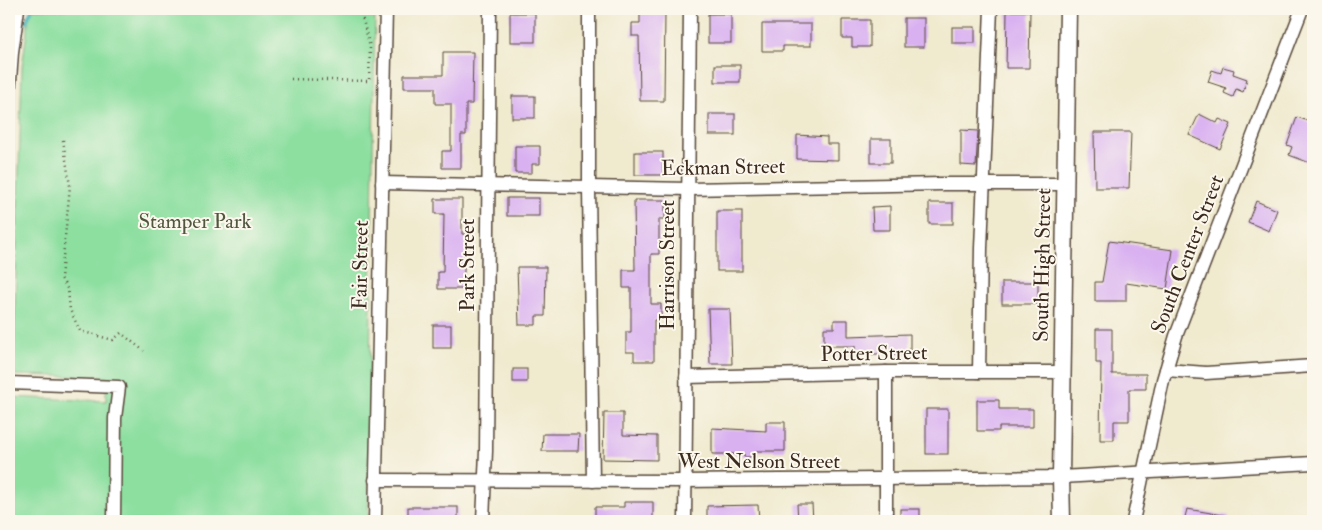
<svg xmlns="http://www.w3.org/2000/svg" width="1322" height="530" viewBox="0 0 1322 530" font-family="'IM FELL Double Pica',serif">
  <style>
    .green { fill: #8ddfa0; stroke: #64845f }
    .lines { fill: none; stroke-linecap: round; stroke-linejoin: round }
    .stream { stroke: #44b4bc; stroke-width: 4 }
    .building { fill: #d9b1f1 }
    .minor-casing { stroke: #564739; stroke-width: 15 }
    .major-casing { stroke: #564739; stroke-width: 19 }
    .path { stroke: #564739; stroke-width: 2.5; stroke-dasharray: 1 4; stroke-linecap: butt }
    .minor { stroke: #fff; stroke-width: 12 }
    .major { stroke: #fff; stroke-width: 16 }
    .labels { text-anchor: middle; stroke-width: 4; stroke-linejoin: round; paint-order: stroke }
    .street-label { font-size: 21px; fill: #3b2a1e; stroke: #fbf7ec }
    .park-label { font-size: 21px; fill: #50573e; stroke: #fbf7ec }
  </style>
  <rect width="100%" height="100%" fill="#fbf7ec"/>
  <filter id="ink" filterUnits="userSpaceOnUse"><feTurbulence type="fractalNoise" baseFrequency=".02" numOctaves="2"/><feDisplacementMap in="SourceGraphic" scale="10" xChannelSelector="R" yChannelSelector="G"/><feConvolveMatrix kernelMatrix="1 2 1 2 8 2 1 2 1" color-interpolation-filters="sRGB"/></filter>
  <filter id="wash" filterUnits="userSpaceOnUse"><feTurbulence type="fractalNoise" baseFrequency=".0096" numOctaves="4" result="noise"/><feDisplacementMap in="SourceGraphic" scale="20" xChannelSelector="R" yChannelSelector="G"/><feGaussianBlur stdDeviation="1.12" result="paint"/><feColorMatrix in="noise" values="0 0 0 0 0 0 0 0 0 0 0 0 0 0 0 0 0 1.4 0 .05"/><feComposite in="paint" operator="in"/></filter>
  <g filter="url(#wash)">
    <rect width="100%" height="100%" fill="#f0eacf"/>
    <polygon class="green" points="30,9 375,9 368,521 9,521 9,397 106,401 106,377 13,375 22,67"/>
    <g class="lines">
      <polyline class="stream" points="26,22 32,9"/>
    </g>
    <g id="blocks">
      <g class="building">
        <polygon points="1007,11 1030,11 1029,68 1006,68"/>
        <rect x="510" y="13" width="25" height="29"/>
        <polygon points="640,13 665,13 664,101 640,101 639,36 632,36 632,23 640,23"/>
        <rect x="708" y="14" width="23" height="29"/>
        <rect x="904" y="18" width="20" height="29"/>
        <polygon points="842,20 870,20 870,47 852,47 852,38 842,38"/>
        <polygon points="762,24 811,24 811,46 783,46 783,51 762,51"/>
        <rect x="952" y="27" width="23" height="16"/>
        <polygon points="443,52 473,52 472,104 466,104 466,135 461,135 461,168 442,168 442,151 451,151 451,104 435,104 435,88 404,88 404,75 443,75"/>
        <rect x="715" y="65" width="25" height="17"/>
        <polygon points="1223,67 1234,70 1233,74 1247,79 1243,92 1236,89 1233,97 1224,93 1226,88 1208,82 1212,70 1221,73"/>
        <rect x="512" y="96" width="23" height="22"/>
        <rect x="709" y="114" width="26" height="21"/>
        <polygon points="1199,114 1217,123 1219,119 1231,124 1220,149 1189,135"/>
        <polygon points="1297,117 1313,123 1313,164 1289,155 1292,147 1287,145"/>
        <polygon points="961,130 978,131 976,166 961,165"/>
        <polygon points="1094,132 1131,132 1129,188 1095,188"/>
        <polygon points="797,135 827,137 827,144 838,144 838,160 797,159"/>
        <rect x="871" y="139" width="20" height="24"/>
        <polygon points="515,146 540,146 540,164 532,164 532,173 515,173"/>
        <rect x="635" y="152" width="28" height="23"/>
        <rect x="507" y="198" width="32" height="18"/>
        <polygon points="435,199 462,199 462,234 466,234 463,289 438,289 438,272 443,272 444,214 435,214"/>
        <polygon points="634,200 665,200 665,219 659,219 659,254 651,254 651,304 661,304 661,320 654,320 654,361 634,361 634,352 626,352 626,332 631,332 631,288 623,288 623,270 635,270"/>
        <polygon points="1256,201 1277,210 1269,231 1248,222"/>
        <rect x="929" y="203" width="24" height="21"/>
        <polygon points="890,206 890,230 873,230 872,207"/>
        <rect x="717" y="211" width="25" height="60"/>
        <polygon points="1109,241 1173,250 1167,289 1126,283 1126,301 1095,301 1095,282 1102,282"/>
        <polygon points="517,267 546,267 545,316 536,316 536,325 519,325"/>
        <rect x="1002" y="282" width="36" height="22"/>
        <polygon points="708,309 730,309 732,364 710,364"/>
        <polygon points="834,320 848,320 848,336 910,334 910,354 855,354 855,346 824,346 824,328 834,328"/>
        <rect x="433" y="325" width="18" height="23"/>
        <polygon points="1096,329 1112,329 1112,374 1146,374 1146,389 1129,389 1129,421 1114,421 1114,440 1100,440 1101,363 1096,363"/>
        <rect x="513" y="369" width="14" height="13"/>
        <polygon points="977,400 999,400 999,409 1033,409 1033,427 999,427 999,431 977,431"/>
        <rect x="926" y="409" width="22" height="45"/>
        <polygon points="604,413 623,413 623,435 657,436 657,460 603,459"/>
        <polygon points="766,422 785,422 785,451 756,451 756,457 744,457 744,454 712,454 712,428 766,431"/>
        <polygon points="543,434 579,434 578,451 542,451"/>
        <polygon points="624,502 653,502 653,521 595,521 595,507 624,507"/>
        <polygon points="797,504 812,504 813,521 798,521"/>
        <polygon points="758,505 759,521 707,521 707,506"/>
        <rect x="408" y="507" width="50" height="14"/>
        <rect x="900" y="509" width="20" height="12"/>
        <polygon points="1187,509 1229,516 1228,521 1184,521"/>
      </g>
    </g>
  </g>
  <g filter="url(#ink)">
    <use href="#blocks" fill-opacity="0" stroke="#564739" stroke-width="1"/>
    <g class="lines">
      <g class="minor-casing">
        <g id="minor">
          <polyline points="589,9 589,188 593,481"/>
          <polyline points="9,95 12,52 18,9"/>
          <polyline points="382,183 688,189 941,184 1064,184"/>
          <polyline points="1166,370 1206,373 1313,366"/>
          <polyline points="979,372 981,248 991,9"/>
          <polyline points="686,377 886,372 1062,372"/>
          <polyline points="9,383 119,387 115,418 114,521"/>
          <polyline points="375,480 686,481 1061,477 1313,463"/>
          <polyline points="375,521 386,9"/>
          <polyline points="483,521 486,451 490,9"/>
          <polyline points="685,521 690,9"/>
          <polyline points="886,521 886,372"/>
          <polyline points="1133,521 1163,380 1176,336 1302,9"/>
        </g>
      </g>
      <g class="major-casing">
        <polyline id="major" points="1062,521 1061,477 1068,9"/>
      </g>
      <g class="path">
        <polyline points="291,79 369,81 370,47 360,9"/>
        <polyline points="63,140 70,186 61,278 68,290 70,310 80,331 113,340 121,333 144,351"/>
      </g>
      <use href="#minor" class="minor"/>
      <use href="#major" class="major"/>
    </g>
  </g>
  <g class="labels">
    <g class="street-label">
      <text transform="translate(723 167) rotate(-1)" y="7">Eckman Street</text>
      <text transform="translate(1187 254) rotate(-69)" y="7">South Center Street</text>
      <text transform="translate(360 265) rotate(-89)" y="7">Fair Street</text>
      <text transform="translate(467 265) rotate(-90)" y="7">Park Street</text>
      <text transform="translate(667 265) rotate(-90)" y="7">Harrison Street</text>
      <text transform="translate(1042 265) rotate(-89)" y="7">South High Street</text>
      <text transform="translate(874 353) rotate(-1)" y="7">Potter Street</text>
      <text x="759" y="468">West Nelson Street</text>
    </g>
    <g class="park-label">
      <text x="195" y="228">Stamper Park</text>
    </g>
  </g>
  <rect width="1322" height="530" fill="none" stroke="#fbf7ec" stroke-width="30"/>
</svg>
